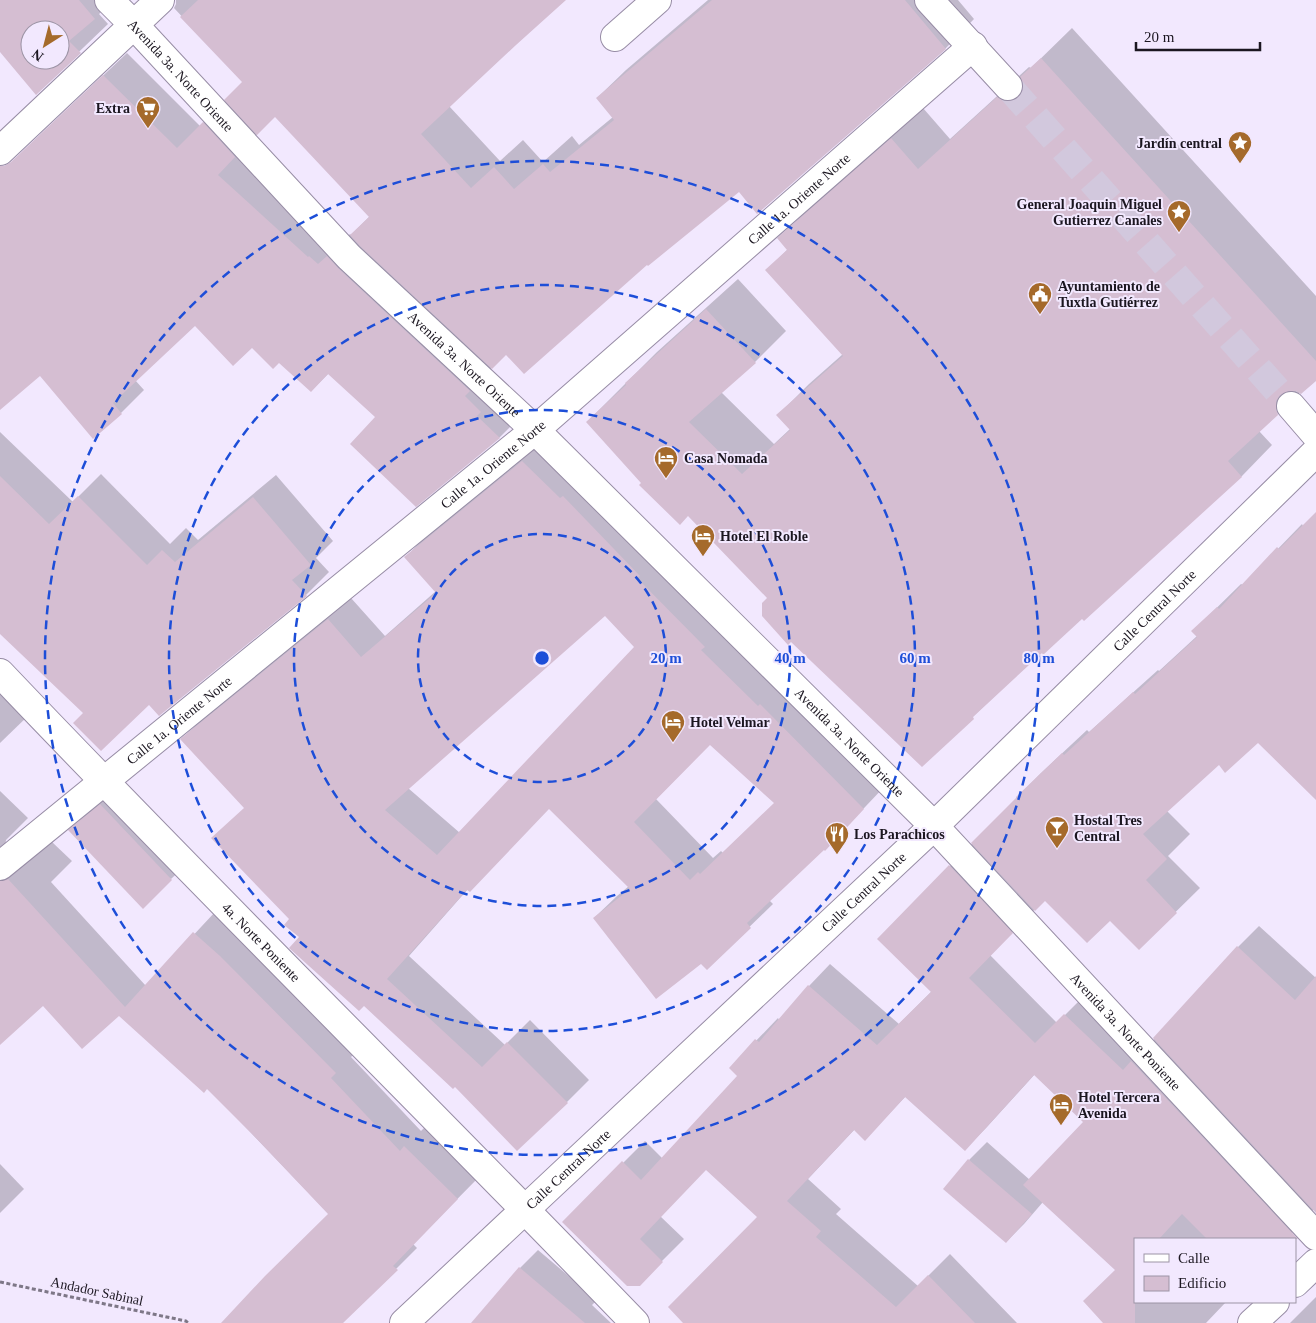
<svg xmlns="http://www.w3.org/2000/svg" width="1316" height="1323" viewBox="0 0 1316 1323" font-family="Georgia,serif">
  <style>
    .shadow { fill: #0003; fill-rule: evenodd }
    .building { fill: #d5bed2; fill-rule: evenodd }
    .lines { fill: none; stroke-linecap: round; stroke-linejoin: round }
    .minor-tunnel { stroke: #d2c8dd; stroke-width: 28; stroke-dasharray: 28 14; stroke-linecap: butt }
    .minor-casing { stroke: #978ca5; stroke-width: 30 }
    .major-casing { stroke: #978ca5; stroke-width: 30 }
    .path { stroke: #7e7787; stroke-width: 3; stroke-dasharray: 4 2.5; stroke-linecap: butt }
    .minor { stroke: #fff; stroke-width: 28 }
    .major { stroke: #fff; stroke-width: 28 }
    .ring { fill: none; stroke: #1d4ed8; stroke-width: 2.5; stroke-dasharray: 9 6 }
    .labels { text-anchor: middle; stroke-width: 4; stroke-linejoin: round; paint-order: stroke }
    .street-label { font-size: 14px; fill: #1b1620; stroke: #f2e8fe }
    .poi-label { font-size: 14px; font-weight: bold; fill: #1b1620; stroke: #f2e8fe; text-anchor: start }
    .centre { fill: #1d4ed8; stroke: #f2e8fe; stroke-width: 2.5 }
    .ring-label { font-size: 15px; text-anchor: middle; font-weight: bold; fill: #1d4ed8; stroke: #f2e8fe; stroke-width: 4; stroke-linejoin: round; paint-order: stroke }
  </style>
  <rect width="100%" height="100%" fill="#f2e8fe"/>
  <g class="shadow">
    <path d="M0,0h113l-14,14 9,10 -72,69 -36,-43zM30,30h30v30h-30z"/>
    <path d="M176,0h388l-115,106 51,55 23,-21 20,22 29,-26 7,9 34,-28 -16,-19 29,-28 82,-70h250l16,19 -28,29 -188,164 -19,-22 -92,73 -141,91 -19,18 35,43 -23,23 -122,-21 -48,-44 -18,18 -32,-30 -27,-15 -57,-21 -60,55 9,10 -23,23 -28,24 -53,-63 -40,35v-232l38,-40 89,-84 73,73 43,-44 -69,-74 2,-4zM275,116l95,100 -19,19 -1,-1 -9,9 -101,-91z"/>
    <polygon points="1072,28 1316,296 1316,379 1300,392 1259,431 1272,445 1242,476 1084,619 1082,617 1042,651 922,765 768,598 689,515 643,483 587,422 657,352 738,279 786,331 755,362 721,392 774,444 790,429 778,415 809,384 843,354 767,270 788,249 779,238 810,208 923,108 950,139 1029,67 1031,68"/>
    <polygon points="0,432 73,502 101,474 170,544 186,528 198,540 276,475 333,541 316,558 329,572 306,595 149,703 0,627"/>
    <path d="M546,439l339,347 -38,40 -78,74 4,4 -66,64 -5,-6 -108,-44 23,-22 12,-10 -80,-78 -81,81 -59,67 96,89 25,-25 59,60 -22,22 -112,-17 -155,-148 -9,-18 -46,-111 -63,-69 22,-22 147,-119 34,38 51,-45 -30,-34 22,-23zM605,614l31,33 -176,186 -52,-45zM710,744l65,59 -52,50 -2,-2 -8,7 -57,-59z"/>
    <polygon points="1316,513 1316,798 1258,742 1219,763 1167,811 1190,834 1168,856 1200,888 1139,948 1110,919 1045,899 990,955 1057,1023 1087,993 1145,1049 1238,947 1259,926 1316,978 1316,1207 1286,1239 1135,1239 1135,1302 1226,1302 1206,1323 1105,1323 1116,1270 1043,1202 1024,1224 1006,1242 969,1160 987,1142 1030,1180 1085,1122 1035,1074 986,1128 965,1149 906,1096 886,1117 855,1129 808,1179 841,1209 836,1214 918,1286 950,1254 1017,1323 685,1323 759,1217 706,1169 660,1216 684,1239 661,1262 564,1222 645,1141 663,1159 739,1076 730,1068 778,1018 779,1020 809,986 830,964 899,1024 932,991 879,939 1041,773 1087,730 1089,732 1158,670 1159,671 1197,636 1193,631 1241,584 1243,585 1302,524 1303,526"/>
    <polygon points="0,683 30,714 0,743"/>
    <polygon points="119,787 189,862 171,879 70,830 88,813"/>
    <polygon points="0,791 28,818 6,840 5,848 25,861 32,858 52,842 72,861 51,882 146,986 215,912 356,1052 351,1057 421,1131 425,1127 478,1178 413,1244 417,1248 344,1321 337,1323 223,1323 329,1214 207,1087 119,1014 43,1005 0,1043"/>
    <polygon points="0,1164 24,1189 0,1213"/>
    <polygon points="538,1250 597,1300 592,1305 611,1323 489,1323 480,1315 520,1268"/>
    <polygon points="1316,1297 1316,1323 1290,1323"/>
  </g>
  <g class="building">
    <path d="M0,0h79l16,19 -26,22 12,12 -45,42 -36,-43zM30,30h30v30h-30z"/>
    <polygon points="198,0 566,0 516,45 421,134 471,188 494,167 514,189 543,164 550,172 614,120 596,98 712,0 905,0 946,49 757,214 739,192 648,266 647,265 524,374 506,355 492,369 360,246 350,235 369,217 275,117 257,135 224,100 242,82 180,17"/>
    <polygon points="1041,58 1316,361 1316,381 1301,394 1296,391 1289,391 1280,395 1276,401 1276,408 1278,415 1228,461 1242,477 1084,621 1082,619 1043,655 1042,653 973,717 974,719 922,767 791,642 788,645 762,616 762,603 767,598 688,516 680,525 639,485 641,483 586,422 626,385 625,383 706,309 756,363 689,422 742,474 790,430 776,415 843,356 765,270 787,250 777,238 891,138 918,169 997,97 1004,101 1011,101 1018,98 1023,90 1023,83 1020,77"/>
    <polygon points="103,75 177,148 203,122 235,157 218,175 308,257 309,256 318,264 327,256 338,268 470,391 465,396 481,412 477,416 500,438 416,507 350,444 375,417 328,374 311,392 279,363 273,369 252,348 233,366 195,326 113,403 122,414 93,439 40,376 0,410 0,166 4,166 11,162"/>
    <path d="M522,461l38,37 3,-2 77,80 -3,2 68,69 -4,3 57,56 2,-2 104,105 -39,42 -1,-1 -77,73 4,5 -44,42 -6,-6 -45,35 -63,-81 37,-29 -81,-80 -79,83 -3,-2 -80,89 95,88 25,-25 61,61 -51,48 -62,-64 -2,2 -89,-83 -5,5 -70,-63 10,-11 -15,-12 5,-6 -78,-81 33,-30 -64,-69 148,-120 33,38 75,-64 -32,-36zM605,616l29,31 -197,208 -52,-45zM710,745l64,58 -74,71 -2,-2 -8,8 -56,-58z"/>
    <polygon points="0,476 49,524 78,496 147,565 162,550 175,562 253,497 311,565 292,580 307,596 159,716 149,705 101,751 73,723 83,713 0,634"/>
    <polygon points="1316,512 1316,800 1258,743 1225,773 1219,765 1143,834 1167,859 1146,880 1177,913 1139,950 1110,921 1087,943 1045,901 1035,911 971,843 1016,798 1016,797 1062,753 1064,755 1133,692 1135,694 1197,637 1191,631 1217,607 1219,609 1277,547 1279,549"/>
    <polygon points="100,804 172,880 143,909 68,830"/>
    <polygon points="949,865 1013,933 969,978 1035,1043 1064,1014 1123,1070 1131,1061 1298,1239 1207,1239 1182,1214 1159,1239 1135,1239 1135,1323 1103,1323 1083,1301 1115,1270 1023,1185 1083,1122 1034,1075 965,1151 905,1097 865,1141 854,1130 787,1201 821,1231 816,1237 896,1307 928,1275 975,1323 683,1323 668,1307 757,1217 706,1170 640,1239 663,1262 640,1286 627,1286 562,1222 622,1161 641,1180 737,1076 729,1068 755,1039 759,1042 808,985 877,1045 931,992 877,939"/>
    <polygon points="8,879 125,1007 193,932 220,956 336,1073 331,1078 400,1151 404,1146 458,1199 393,1266 398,1270 343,1323 221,1323 265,1276 328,1214 252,1134 207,1089 204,1093 119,1016 82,1049 43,1006 0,1045 0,881"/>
    <polygon points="1237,946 1295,1000 1316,976 1316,1213 1153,1038"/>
    <polygon points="968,1159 1032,1214 1006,1243 943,1189"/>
    <polygon points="519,1267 585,1323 471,1323"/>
  </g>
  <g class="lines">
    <polyline class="minor-tunnel" points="1008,86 1291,406"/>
    <g class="minor-casing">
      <g id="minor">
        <path id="s1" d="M109,0l25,25 215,232 186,173 399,396 382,410"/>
        <polyline points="929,0 1008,86"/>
        <polyline points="615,37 657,0"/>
        <polyline points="0,151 160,0"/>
        <polyline points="1291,406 1316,435"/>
        <path id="s2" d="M0,673c209,220 425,432 635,650"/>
        <path id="s3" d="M0,866l535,-436 438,-384"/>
      </g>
    </g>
    <g class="major-casing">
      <g id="major">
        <polyline points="1295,1283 1316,1263"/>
        <path id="s4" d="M404,1323l530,-497 382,-374"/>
        <polyline points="1252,1323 1275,1302"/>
      </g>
    </g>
    <polyline class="path" points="0,1282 186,1321 188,1323"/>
    <use href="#minor" class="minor"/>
    <use href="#major" class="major"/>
  </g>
  <g class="ring">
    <circle cx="542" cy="658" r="124"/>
    <circle cx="542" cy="658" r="248"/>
    <circle cx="542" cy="658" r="373"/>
    <circle cx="542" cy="658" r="497"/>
  </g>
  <defs>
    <g id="supermarket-pin" transform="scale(1.25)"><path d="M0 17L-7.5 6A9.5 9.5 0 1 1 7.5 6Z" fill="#a56a2b" stroke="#f2e8fe"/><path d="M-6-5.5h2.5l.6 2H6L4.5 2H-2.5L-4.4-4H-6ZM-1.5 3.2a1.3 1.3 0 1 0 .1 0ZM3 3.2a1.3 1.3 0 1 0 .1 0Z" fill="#fff"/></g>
    <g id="sight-pin" transform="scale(1.25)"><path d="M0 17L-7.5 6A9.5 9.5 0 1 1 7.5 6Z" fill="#a56a2b" stroke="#f2e8fe"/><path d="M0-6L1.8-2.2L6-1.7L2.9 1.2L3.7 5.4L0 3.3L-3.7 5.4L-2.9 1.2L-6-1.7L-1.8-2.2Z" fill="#fff"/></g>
    <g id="civic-pin" transform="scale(1.25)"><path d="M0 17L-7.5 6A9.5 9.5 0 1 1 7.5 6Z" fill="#a56a2b" stroke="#f2e8fe"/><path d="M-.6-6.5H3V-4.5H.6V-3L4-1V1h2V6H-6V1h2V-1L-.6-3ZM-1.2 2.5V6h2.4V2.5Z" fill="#fff"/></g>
    <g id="hotel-pin" transform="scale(1.25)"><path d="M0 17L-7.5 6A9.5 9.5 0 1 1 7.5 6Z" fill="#a56a2b" stroke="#f2e8fe"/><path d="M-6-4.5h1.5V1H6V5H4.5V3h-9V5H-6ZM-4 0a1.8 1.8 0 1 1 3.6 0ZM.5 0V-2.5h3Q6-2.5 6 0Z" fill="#fff"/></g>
    <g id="bar-pin" transform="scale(1.25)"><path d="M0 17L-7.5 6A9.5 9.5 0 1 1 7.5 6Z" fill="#a56a2b" stroke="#f2e8fe"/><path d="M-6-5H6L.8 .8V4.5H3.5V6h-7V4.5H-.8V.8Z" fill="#fff"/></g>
    <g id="restaurant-pin" transform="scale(1.25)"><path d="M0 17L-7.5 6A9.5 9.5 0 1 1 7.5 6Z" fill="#a56a2b" stroke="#f2e8fe"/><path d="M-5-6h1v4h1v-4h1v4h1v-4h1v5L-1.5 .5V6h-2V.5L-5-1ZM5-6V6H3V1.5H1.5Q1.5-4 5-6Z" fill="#fff"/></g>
  </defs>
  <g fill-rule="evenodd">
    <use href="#supermarket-pin" x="148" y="108"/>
    <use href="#sight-pin" x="1240" y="143"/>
    <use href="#sight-pin" x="1179" y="212"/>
    <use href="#civic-pin" x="1040" y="294"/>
    <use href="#hotel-pin" x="666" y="458"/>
    <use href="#hotel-pin" x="703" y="536"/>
    <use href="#hotel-pin" x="673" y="722"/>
    <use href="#bar-pin" x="1057" y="828"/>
    <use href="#restaurant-pin" x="837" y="834"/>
    <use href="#hotel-pin" x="1061" y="1105"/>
  </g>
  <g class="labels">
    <g class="street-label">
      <text dy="5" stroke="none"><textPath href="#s1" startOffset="104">Avenida 3a. Norte Oriente</textPath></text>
      <text dy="5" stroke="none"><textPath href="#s3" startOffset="1041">Calle 1a. Oriente Norte</textPath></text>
      <text dy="5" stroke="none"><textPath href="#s1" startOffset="509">Avenida 3a. Norte Oriente</textPath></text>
      <text dy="5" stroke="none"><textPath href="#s3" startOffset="636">Calle 1a. Oriente Norte</textPath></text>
      <text dy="5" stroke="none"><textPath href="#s4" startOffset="1035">Calle Central Norte</textPath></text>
      <text dy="5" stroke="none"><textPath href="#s3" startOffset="231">Calle 1a. Oriente Norte</textPath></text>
      <text dy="5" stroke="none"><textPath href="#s1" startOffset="1049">Avenida 3a. Norte Oriente</textPath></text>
      <text dy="5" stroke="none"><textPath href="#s4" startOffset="630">Calle Central Norte</textPath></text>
      <text dy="5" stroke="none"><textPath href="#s2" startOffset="375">4a. Norte Poniente</textPath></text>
      <text dy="5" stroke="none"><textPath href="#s1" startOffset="1449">Avenida 3a. Norte Poniente</textPath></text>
      <text dy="5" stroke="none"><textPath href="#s4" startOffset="225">Calle Central Norte</textPath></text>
      <text transform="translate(97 1291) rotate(12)" y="5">Andador Sabinal</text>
    </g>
    <g class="poi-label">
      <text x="130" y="113" text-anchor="end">Extra</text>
      <text x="1222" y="148" text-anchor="end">Jardín central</text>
      <text x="1162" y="209" text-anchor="end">General Joaquin Miguel<tspan x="1162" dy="16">Gutierrez Canales</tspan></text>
      <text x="1058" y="291">Ayuntamiento de<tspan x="1058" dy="16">Tuxtla Gutiérrez</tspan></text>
      <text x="684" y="463">Casa Nomada</text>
      <text x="720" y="541">Hotel El Roble</text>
      <text x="690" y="727">Hotel Velmar</text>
      <text x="1074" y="825">Hostal Tres<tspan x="1074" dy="16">Central</tspan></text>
      <text x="854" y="839">Los Parachicos</text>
      <text x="1078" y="1102">Hotel Tercera<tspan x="1078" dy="16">Avenida</tspan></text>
    </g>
  </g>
  <circle cx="542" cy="658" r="8" class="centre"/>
  <g class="ring-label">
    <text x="666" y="663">20 m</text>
    <text x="790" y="663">40 m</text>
    <text x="915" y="663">60 m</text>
    <text x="1039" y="663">80 m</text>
  </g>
  <rect x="1134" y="1238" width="162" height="65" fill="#f2e8fe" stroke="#9c94a5"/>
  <rect x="1144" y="1254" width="25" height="8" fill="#ffffff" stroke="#9c94a5"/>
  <text x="1178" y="1263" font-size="15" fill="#1b1620">Calle</text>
  <rect x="1144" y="1276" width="25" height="15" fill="#d5bed2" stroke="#9c94a5"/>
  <text x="1178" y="1288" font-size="15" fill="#1b1620">Edificio</text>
  <g transform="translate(45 45) rotate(216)"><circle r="24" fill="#f2e8fe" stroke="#9c94a5"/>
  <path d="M0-4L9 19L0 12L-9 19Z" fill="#a56a2b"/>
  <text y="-8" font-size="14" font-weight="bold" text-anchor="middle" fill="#1b1620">N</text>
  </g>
  <path d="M1136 42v8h124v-8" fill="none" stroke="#1b1620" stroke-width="2.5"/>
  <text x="1144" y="42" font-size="15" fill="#1b1620" stroke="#f2e8fe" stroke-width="4" paint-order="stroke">20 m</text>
</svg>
